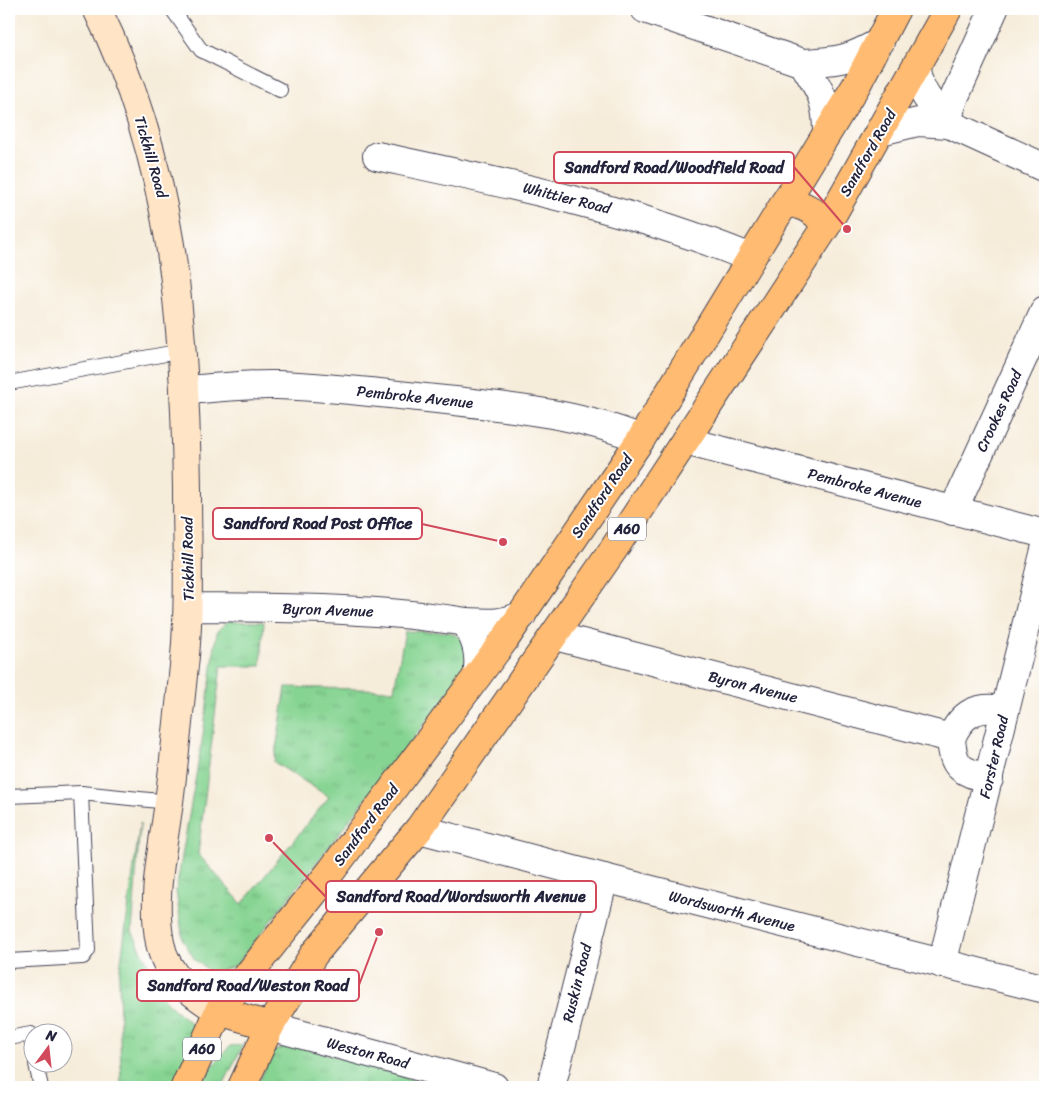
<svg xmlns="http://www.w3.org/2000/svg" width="1054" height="1096" viewBox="0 0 1054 1096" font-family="Sriracha,sans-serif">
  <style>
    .grass { fill: url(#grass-tufts); stroke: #547b66 }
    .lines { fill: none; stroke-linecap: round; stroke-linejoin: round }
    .lane-casing { stroke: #424053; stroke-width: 16 }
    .street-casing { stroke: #424053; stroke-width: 30 }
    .secondary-casing { stroke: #424053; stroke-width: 30 }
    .primary-casing { stroke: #424053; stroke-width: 30 }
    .lane { stroke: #fff; stroke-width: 14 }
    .street { stroke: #fff; stroke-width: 28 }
    .secondary { stroke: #ffe4c6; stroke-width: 28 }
    .primary { stroke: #febb71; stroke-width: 28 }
    .labels { text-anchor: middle; stroke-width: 4; stroke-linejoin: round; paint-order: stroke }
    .shield { fill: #fff; stroke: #646476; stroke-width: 1 }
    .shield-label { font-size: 14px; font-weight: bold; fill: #22223b }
    .street-label { font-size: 15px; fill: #22223b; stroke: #fff }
    .leader { fill: none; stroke: #d1495b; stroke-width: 2 }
    .callout-dot { fill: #d1495b; stroke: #fff; stroke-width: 2 }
    .callout { fill: #fff; stroke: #d1495b; stroke-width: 2 }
    .callout-label { font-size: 16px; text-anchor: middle; font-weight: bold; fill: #22223b }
  </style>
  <defs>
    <pattern id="grass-tufts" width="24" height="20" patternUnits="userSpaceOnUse" patternTransform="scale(1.25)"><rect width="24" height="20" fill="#86d492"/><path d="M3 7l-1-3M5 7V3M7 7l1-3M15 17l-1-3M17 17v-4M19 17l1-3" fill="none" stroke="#73b67f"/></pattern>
  </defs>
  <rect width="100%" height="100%" fill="#fff"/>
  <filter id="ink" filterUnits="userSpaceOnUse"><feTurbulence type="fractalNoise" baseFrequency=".02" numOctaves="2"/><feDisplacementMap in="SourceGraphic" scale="10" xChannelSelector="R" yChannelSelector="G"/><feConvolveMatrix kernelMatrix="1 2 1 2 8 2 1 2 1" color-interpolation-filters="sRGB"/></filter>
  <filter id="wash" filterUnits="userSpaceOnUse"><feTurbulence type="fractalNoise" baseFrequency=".0096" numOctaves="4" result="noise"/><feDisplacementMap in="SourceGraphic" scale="20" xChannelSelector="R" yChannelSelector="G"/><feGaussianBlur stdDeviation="1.12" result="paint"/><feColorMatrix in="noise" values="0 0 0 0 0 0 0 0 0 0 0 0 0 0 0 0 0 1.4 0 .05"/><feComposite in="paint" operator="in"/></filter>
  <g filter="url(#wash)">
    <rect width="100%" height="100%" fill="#f6ecda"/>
    <g class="grass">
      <polygon points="228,621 264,622 261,666 221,666 198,854 242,904 329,797 274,762 286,687 394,690 405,631 450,632 466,641 469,667 237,964 230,968 211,972 195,960 183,940 176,891 203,735 217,631"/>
      <polygon points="140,823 132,931 167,1003 194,1026 192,1044 173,1087 121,1087 119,976"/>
      <polygon points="243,1045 222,1087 201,1087 209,1070 230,1046"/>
      <polygon points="291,1045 370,1065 433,1087 257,1087 272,1052"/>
    </g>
  </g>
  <g filter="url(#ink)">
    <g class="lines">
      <g class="lane-casing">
        <g id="lane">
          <polyline points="172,9 201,50 280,90"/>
          <polyline points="9,383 182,351"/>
          <polyline points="9,796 81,793 169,802"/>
          <polyline points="9,961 83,957 88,950 81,793"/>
          <polyline points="9,1038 31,1034 32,1044"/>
          <polyline points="36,1064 41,1087"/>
        </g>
      </g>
      <g class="street-casing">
        <g id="street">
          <polyline points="645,9 803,63"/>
          <polyline points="994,9 955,96 950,110 949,124 1045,168"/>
          <path d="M881,131l37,-9 31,2c-15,-17 -30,-31 -33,-55"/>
          <path d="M827,132c0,-32 -7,-42 -24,-69 35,-2 46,-3 77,-21"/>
          <path d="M377,156c127,27 253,52 374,102"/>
          <path d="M186,390c30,-2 61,-6 91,-5 59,2 119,10 178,16 62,7 128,14 186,38"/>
          <polyline points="685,441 1045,534"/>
          <polyline points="953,511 1045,310"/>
          <path d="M188,607c93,1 186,0 278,15"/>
          <polyline points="555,636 951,738"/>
          <path d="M477,676c4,-22 -1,-35 -11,-54 21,1 37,3 56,-7"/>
          <path d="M989,779c-28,-8 -36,-10 -38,-41 11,-25 26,-33 53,-28"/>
          <polyline points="419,829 604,878 1045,989"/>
          <polyline points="942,964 1045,550"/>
          <polyline points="270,1026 494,1087"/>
          <polyline points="551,1087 604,878"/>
        </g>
      </g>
      <g class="secondary-casing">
        <path id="secondary" d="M97,9c76,154 88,311 90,480 0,55 3,112 -2,167 -5,49 -10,98 -16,146 -6,46 -18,95 -9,141 7,34 31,50 59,68"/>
      </g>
      <g class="primary-casing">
        <g id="primary">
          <path d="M785,202c19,2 31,9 41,24"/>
          <polyline points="219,1011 270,1026"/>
          <polyline points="185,1087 219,1011 332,870 505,639 641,439 857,84 896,9"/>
          <polyline points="242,1087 270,1026 314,954 419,829 613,550 779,298 826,226 948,9"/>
        </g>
      </g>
      <use href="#lane" class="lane"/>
      <use href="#street" class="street"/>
      <use href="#secondary" class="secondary"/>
      <use href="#primary" class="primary"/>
    </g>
  </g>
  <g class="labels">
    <g class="shield">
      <rect x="608" y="517.5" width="38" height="23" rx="4"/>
      <rect x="183" y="1037.5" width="38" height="23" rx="4"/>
    </g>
    <g class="shield-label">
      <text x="627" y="534">A60</text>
      <text x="202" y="1054">A60</text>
    </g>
    <g class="street-label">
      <text transform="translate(868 153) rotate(-60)" y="5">Sandford Road</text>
      <text transform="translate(151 157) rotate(74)" y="5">Tickhill Road</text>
      <text transform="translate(567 198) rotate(14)" y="5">Whittier Road</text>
      <text transform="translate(415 397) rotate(6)" y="5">Pembroke Avenue</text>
      <text transform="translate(999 411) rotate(-65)" y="5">Crookes Road</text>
      <text transform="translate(865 488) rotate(15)" y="5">Pembroke Avenue</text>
      <text transform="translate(602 496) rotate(-56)" y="5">Sandford Road</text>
      <text transform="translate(188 559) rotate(-91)" y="5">Tickhill Road</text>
      <text transform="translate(328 610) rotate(2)" y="5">Byron Avenue</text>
      <text transform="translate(753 687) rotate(14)" y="5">Byron Avenue</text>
      <text transform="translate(994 757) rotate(-77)" y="5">Forster Road</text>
      <text transform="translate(366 825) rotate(-53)" y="5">Sandford Road</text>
      <text transform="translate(732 911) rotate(14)" y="5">Wordsworth Avenue</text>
      <text transform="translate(577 983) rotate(-76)" y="5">Ruskin Road</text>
      <text transform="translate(368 1053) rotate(15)" y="5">Weston Road</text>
    </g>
  </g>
  <path class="leader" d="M847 229L794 167M503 542L422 524M269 838L326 897M379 932L359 985"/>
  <g class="callout-dot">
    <circle cx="847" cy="229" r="5"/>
    <circle cx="503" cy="542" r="5"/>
    <circle cx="269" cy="838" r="5"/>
    <circle cx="379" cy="932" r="5"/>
  </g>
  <g class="callout">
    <rect x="554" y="152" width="240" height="31" rx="5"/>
    <rect x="213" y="508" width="209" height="31" rx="5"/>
    <rect x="326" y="881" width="270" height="31" rx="5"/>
    <rect x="137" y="970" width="222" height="31" rx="5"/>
  </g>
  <g class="callout-label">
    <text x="674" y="173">Sandford Road/Woodfield Road</text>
    <text x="318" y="529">Sandford Road Post Office</text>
    <text x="461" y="902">Sandford Road/Wordsworth Avenue</text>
    <text x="248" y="991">Sandford Road/Weston Road</text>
  </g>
  <rect width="1054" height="1096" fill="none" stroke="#fff" stroke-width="30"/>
  <g transform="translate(48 1048) rotate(15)"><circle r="24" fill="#ffffff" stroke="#a7a7b1"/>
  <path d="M0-4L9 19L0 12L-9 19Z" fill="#d1495b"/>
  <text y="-8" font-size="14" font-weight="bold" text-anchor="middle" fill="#22223b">N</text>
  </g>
</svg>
